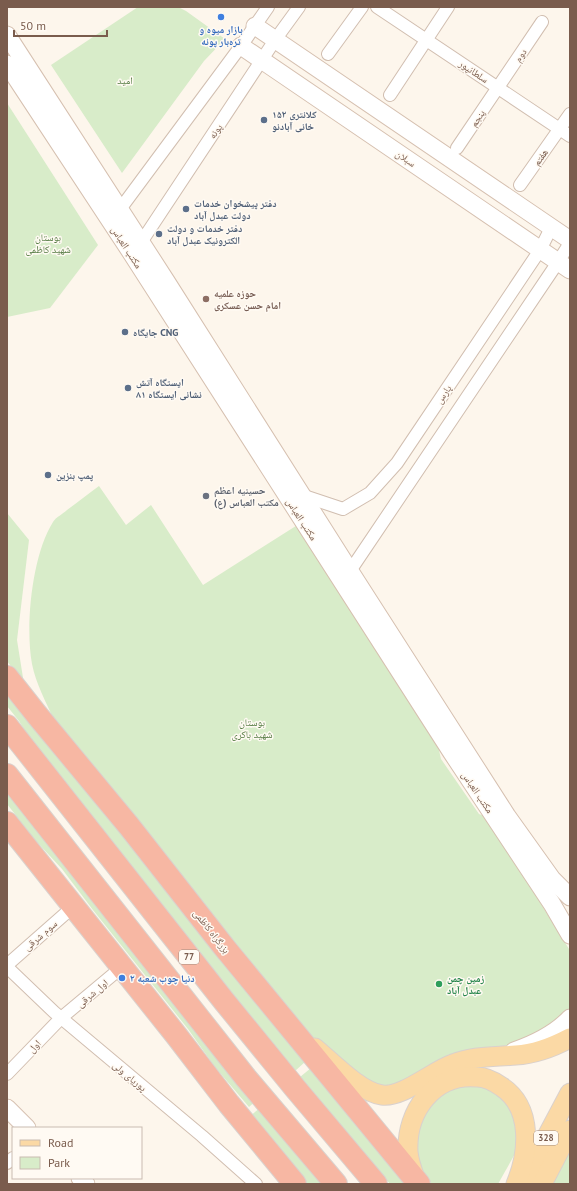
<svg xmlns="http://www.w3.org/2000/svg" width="577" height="1191" viewBox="0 0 577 1191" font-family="'PT Sans','Noto Naskh Arabic',sans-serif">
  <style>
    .green { fill: #d8ecc9 }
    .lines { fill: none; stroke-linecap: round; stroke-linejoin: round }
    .street-casing { stroke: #d1beb0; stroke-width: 14 }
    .secondary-casing { stroke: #d6c0b0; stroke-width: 19 }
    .primary-casing { stroke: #dad1cd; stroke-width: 21 }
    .highway-casing { stroke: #dad1cd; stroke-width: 24 }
    .street { stroke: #fff; stroke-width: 12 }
    .secondary { stroke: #fff; stroke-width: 17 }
    .primary { stroke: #fbd9a5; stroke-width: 19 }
    .highway { stroke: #f7b7a3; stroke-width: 22 }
    .shop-dot { fill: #3f7fe0; stroke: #fffaf3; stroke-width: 1.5 }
    .service-dot { fill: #5c6f8a; stroke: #fffaf3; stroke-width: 1.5 }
    .education-dot { fill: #8d6e63; stroke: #fffaf3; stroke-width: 1.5 }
    .worship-dot { fill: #6b7280; stroke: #fffaf3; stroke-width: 1.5 }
    .leisure-dot { fill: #2e9e5b; stroke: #fffaf3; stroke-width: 1.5 }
    .labels { text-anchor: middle; stroke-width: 3; stroke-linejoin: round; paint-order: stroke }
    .shield { fill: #fffaf3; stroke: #a28b7f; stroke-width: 1 }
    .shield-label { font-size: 9px; font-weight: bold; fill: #7a5c4d }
    .shop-label { font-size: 10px; font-weight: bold; fill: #366cbe; stroke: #fffaf3 }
    .street-label { font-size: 10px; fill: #7a5c4d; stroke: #fffaf3 }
    .park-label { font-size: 10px; fill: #537a41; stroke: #fffaf3 }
    .service-label { font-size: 10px; font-weight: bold; fill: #4e5e75; stroke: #fffaf3; text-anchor: start }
    .education-label { font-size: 10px; font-weight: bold; fill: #785e54; stroke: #fffaf3; text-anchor: start }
    .worship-label { font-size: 10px; font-weight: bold; fill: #5b616d; stroke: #fffaf3; text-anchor: start }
    .leisure-label { font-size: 10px; font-weight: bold; fill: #27864d; stroke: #fffaf3; text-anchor: start }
  </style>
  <rect width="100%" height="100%" fill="#fdf6ec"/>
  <g class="green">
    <polygon points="138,7 178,7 186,11 225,39 204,61 122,173 51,65"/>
    <polygon points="7,103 98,245 50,308 7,317"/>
    <path d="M99,486l27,39 25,-20 52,80 96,-61 137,213 5,22 38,55 8,3 82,132 1,61 -30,25 -24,8 -27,7 -91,39h-21l-67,-51 -256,-318c-8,-18 -18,-36 -22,-56 -7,-38 0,-109 21,-142 3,-5 10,-8 14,-12 11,-8 21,-16 32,-24z"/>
    <polygon points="7,513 29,540 17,640 24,684 7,661"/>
    <polygon points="7,689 305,1062 295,1071 36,748 19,721 7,706"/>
    <polygon points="7,787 258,1099 249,1107 215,1067 188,1029 93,910 62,869 36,841 7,804"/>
    <polygon points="311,1068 408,1184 390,1184 300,1077"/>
    <polygon points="477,1084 506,1097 519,1123 516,1152 498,1184 432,1184 417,1167 417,1128 437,1096 456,1086"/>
    <polygon points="260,1108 323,1184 305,1184 250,1116"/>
    <polygon points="570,1143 570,1184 548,1184"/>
  </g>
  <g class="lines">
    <g class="street-casing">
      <g id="street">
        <polyline points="377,7 570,136"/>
        <polyline points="328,54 362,7"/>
        <polyline points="390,95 448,7"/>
        <polyline points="457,148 542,22"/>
        <polyline points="520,185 570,114"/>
        <polyline points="115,216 241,46 268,7"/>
        <polyline points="138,247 275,40 299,7"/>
        <polyline points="301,495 343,509 370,493 397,463 540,250 551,228"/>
        <polyline points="345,574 350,571 558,262 570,243"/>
        <polyline points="7,965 74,906"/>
        <polyline points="7,967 54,1012 202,1136 256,1184"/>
        <polyline points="7,1074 61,1018 122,967"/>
        <polyline points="7,1163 13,1158"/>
      </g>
    </g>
    <g class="secondary-casing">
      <g id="secondary">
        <polyline points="255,26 570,240"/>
        <polyline points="7,35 166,281 355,579 507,816 552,879 570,897"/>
        <polyline points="241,46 570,270"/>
        <polyline points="7,64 132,254 452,753 552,904 570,935"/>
        <path d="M514,1051c20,-7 42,-18 56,-33"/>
        <polyline points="7,1108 27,1128"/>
        <polyline points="80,1178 86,1184"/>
      </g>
    </g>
    <g class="primary-casing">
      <g id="primary">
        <path d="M315,1048c17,14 45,44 67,47 20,3 51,-24 71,-31 19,-8 42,-7 63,-9 20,-1 37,-8 54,-17"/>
        <polyline points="526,1176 570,1093"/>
        <path d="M415,1178c-3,-8 -6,-17 -7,-26 -2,-41 26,-79 69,-75 9,0 18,5 25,10 31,21 27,66 14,97"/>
        <polyline points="542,1184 570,1130"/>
      </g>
    </g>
    <g class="highway-casing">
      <g id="highway">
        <polyline points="7,677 37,715 129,826 224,947 419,1184"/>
        <polyline points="7,726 224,1001 295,1088 376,1184"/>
        <polyline points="7,775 246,1078 336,1184"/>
        <polyline points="7,823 176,1035 229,1104 295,1184"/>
      </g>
    </g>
    <use href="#street" class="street"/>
    <use href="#secondary" class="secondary"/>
    <use href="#primary" class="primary"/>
    <use href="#highway" class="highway"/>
  </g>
  <g class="shop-dot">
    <circle cx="221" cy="17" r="4"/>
    <circle cx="122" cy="978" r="4"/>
  </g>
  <g class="service-dot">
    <circle cx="264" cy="120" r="4"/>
    <circle cx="186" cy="209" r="4"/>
    <circle cx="159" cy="234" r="4"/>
    <circle cx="125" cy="332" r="4"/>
    <circle cx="128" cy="388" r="4"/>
    <circle cx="48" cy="475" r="4"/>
  </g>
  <circle class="education-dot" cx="206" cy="299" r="4"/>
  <circle class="worship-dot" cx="206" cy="496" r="4"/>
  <circle class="leisure-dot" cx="439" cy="984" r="4"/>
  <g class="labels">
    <g class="shield">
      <rect x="179" y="950" width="20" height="14" rx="3"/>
      <rect x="534" y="1131" width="24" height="14" rx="3"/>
    </g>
    <g class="shield-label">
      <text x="189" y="960">77</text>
      <text x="546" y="1141">328</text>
    </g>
    <g class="shop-label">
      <text x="221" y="33">بازار میوه و<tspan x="221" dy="12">تره‌بار پونه</tspan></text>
      <text x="130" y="982" text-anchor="start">دنیا چوب شعبه ۲</text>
    </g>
    <g class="street-label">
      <text transform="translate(520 55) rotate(-56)" y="4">دوم</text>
      <text transform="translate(474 71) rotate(34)" y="4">سلطانپور</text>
      <text transform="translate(477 118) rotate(-57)" y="4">پنجم</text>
      <text transform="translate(215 131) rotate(-56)" y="4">پونه</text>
      <text transform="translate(540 157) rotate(-55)" y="4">هفتم</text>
      <text transform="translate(406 158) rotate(34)" y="4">سبلان</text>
      <text transform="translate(127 247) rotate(57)" y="4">مکتب العباس</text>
      <text transform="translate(443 394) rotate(-56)" y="4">پارس</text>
      <text transform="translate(302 519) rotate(57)" y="4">مکتب العباس</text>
      <text transform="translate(478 792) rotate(56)" y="4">مکتب العباس</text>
      <text transform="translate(212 931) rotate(52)" y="4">بزرگراه کاظمی</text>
      <text transform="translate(40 935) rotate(-41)" y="4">سوم شرقی</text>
      <text transform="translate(92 993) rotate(-40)" y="4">اول شرقی</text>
      <text transform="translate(34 1046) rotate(-46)" y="4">اول</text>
      <text transform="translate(130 1076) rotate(40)" y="4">پوریای ولی</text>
    </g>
    <g class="park-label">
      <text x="125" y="84">امید</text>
      <text x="48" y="241">بوستان<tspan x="48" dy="12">شهید کاظمی</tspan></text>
      <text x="252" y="726">بوستان<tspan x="252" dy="12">شهید باکری</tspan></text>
    </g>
    <g class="service-label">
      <text x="272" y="118">کلانتری ۱۵۲<tspan x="272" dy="12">خانی آبادنو</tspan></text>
      <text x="194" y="207">دفتر پیشخوان خدمات<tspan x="194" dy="12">دولت عبدل آباد</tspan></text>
      <text x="167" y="232">دفتر خدمات و دولت<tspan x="167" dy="12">الکترونیک عبدل آباد</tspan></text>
      <text x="133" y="336">جایگاه CNG</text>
      <text x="136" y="386">ایستگاه آتش<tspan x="136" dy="12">نشانی ایستگاه ۸۱</tspan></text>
      <text x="56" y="479">پمپ بنزین</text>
    </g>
    <g class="education-label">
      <text x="214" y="297">حوزه علمیه<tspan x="214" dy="12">امام حسن عسکری</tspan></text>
    </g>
    <g class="worship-label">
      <text x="214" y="494">حسینیه اعظم<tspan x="214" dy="12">مکتب العباس (ع)</tspan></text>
    </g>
    <g class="leisure-label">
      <text x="447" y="982">زمین چمن<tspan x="447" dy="12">عبدل آباد</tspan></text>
    </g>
  </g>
  <rect width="577" height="1191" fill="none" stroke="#7a5c4d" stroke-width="16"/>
  <rect x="12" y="1127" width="130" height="52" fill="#fffaf3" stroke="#cabbb1"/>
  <rect x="20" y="1140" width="20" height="6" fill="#fbd9a5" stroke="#cabbb1"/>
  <text x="48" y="1147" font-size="12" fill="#7a5c4d">Road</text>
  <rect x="20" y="1157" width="20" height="12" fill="#d8ecc9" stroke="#cabbb1"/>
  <text x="48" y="1167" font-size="12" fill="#7a5c4d">Park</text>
  <path d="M14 30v6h93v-6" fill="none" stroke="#7a5c4d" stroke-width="2"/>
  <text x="20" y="30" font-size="12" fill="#7a5c4d" stroke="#fffaf3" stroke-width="3" paint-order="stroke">50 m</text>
</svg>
